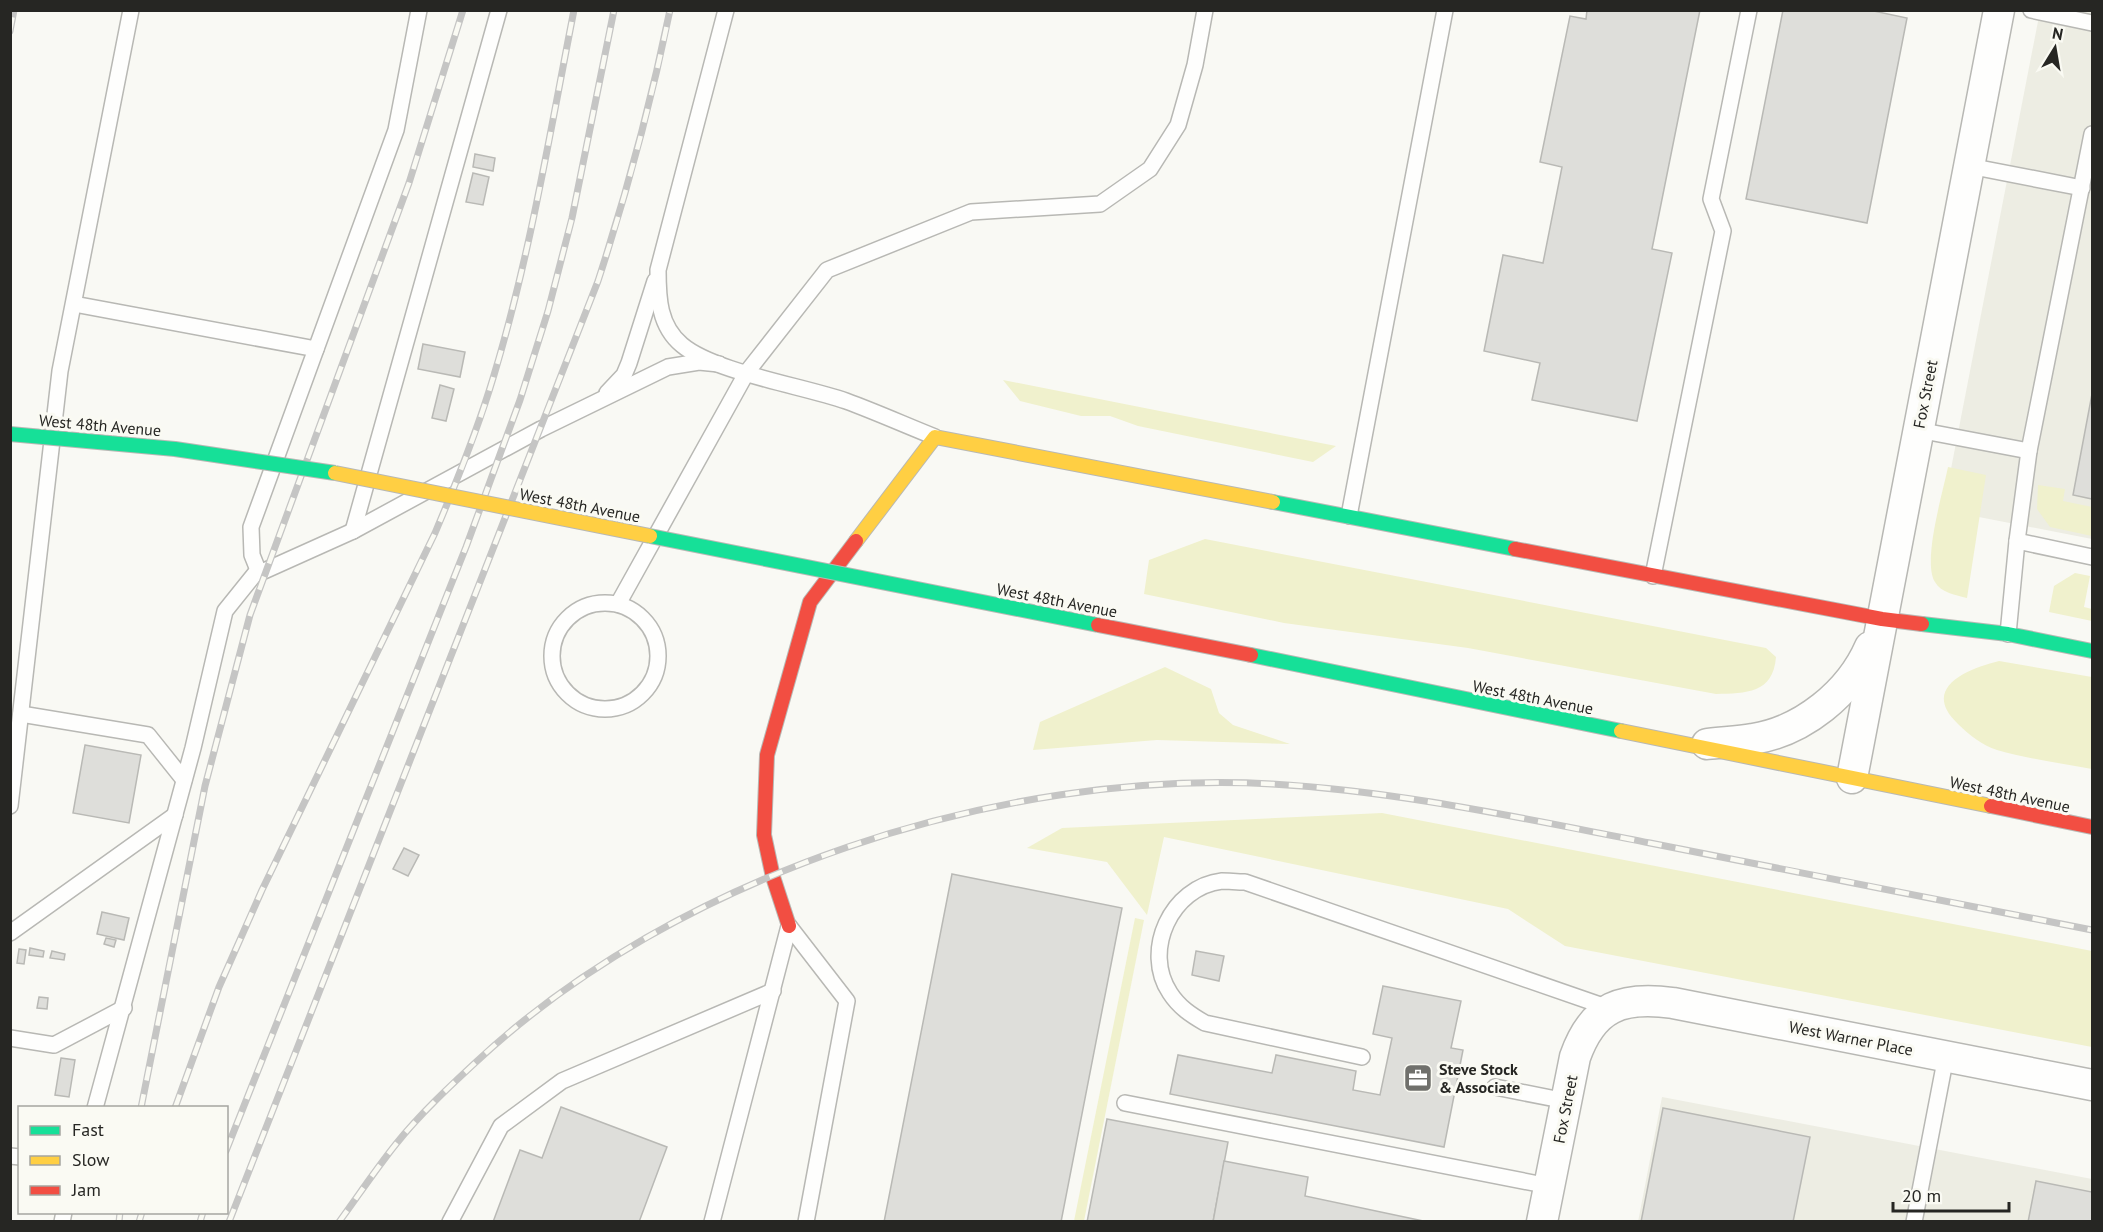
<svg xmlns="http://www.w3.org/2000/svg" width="2103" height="1232" viewBox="0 0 2103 1232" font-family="'PT Sans',sans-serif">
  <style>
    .built { fill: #edede3 }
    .green { fill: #f0f1cd }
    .building { fill: #dededa; stroke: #b9b9b5; stroke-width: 1.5 }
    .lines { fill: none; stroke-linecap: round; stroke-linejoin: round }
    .lane-casing { stroke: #b8b8b4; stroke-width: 18 }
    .street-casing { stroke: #b8b8b4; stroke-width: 33 }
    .fast-casing { stroke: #b8b8b4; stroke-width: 16 }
    .slow-casing { stroke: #b8b8b4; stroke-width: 16 }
    .jam-casing { stroke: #b8b8b4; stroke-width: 16 }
    .lane { stroke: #fefefd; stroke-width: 15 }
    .street { stroke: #fefefd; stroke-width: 30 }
    .fast { stroke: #16e098; stroke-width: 14 }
    .slow { stroke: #ffcf43; stroke-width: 14 }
    .jam { stroke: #f24e42; stroke-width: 14 }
    .rail-casing { stroke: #c5c5c4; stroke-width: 7 }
    .rail { stroke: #fafaf3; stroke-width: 4.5; stroke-dasharray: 14; stroke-linecap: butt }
    .fast-bridge-casing { stroke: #b8b8b4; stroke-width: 16; stroke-linecap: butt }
    .slow-bridge-casing { stroke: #b8b8b4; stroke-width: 16; stroke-linecap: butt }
    .jam-bridge-casing { stroke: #b8b8b4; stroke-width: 16; stroke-linecap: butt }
    .fast-bridge { stroke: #16e098; stroke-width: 14 }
    .slow-bridge { stroke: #ffcf43; stroke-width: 14 }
    .jam-bridge { stroke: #f24e42; stroke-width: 14 }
    .labels { text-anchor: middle; stroke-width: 6; stroke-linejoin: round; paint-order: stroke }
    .street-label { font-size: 16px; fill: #262623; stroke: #fafaf3 }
    .poi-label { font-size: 16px; font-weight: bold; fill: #262623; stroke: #fafaf3; text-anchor: start }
  </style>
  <rect width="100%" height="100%" fill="#f9f9f4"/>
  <g class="built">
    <polygon points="2040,11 2092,11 2092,539 1943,510"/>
    <polygon points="1662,1097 2092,1179 2092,1221 1638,1222"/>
  </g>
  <g class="green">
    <polygon points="1003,380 1336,446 1313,462 1138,426 1110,416 1081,416 1020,401"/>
    <path d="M1948,467l38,8 -19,123c-11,-3 -26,-5 -32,-16 -13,-20 8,-90 13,-115z"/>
    <polygon points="2038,485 2065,489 2063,501 2092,507 2092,536 2050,527 2037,509"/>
    <path d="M1205,539l561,109 10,9c-3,37 -30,36 -60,37l-248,-46 -184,-25 -140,-29 5,-34z"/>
    <polygon points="2075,573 2090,576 2084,607 2092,609 2092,621 2049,612 2054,586"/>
    <path d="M1999,661l93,16v92c-31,-6 -65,-10 -95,-19 -15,-5 -28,-15 -39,-26 -38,-36 9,-55 41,-63z"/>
    <polygon points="1165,667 1211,689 1219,713 1233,725 1290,744 1157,740 1033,750 1040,722"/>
    <polygon points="1382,813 2092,951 2092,1047 1565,946 1508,909 1164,837 1147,915 1107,862 1027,848 1062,828"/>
    <polygon points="1135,918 1144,920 1084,1221 1074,1221"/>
  </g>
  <g class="building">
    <polygon points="1587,10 1700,10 1652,249 1672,253 1637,421 1532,400 1540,363 1484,351 1503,255 1543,263 1562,167 1540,162 1570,16 1586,19"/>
    <polygon points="1783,10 1869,10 1907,18 1867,223 1746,199"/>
    <polygon points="475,154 495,158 493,171 473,167"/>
    <polygon points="473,173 489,177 483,205 466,202"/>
    <polygon points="423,344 465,352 460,377 418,369"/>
    <polygon points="440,385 454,389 446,421 432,418"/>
    <polygon points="2092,394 2092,499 2073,495"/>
    <polygon points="85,745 141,755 129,823 73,813"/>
    <polygon points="404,848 419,855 408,876 393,869"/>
    <polygon points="952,874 1122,908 1061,1222 884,1222"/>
    <polygon points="102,912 129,918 124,940 97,934"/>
    <polygon points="106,938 116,940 114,947 104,944"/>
    <polygon points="30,948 44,951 43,957 29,955"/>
    <polygon points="19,949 26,950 24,964 17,963"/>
    <polygon points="52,951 65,954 64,960 50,958"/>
    <polygon points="1196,951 1224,956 1219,981 1192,975"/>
    <polygon points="1383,986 1461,1001 1451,1048 1463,1050 1444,1147 1170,1094 1178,1055 1272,1073 1276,1055 1356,1071 1353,1090 1380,1095 1392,1038 1373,1034"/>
    <polygon points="39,997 48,998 47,1009 37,1008"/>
    <polygon points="61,1058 75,1060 69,1097 55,1095"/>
    <polygon points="561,1107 667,1147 639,1222 493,1222 520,1150 542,1158"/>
    <polygon points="1663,1108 1810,1137 1793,1222 1641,1222"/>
    <polygon points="1107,1119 1228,1142 1213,1222 1087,1222"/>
    <polygon points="1224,1161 1308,1177 1305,1196 1428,1222 1213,1222"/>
    <polygon points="2036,1181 2092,1192 2092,1222 2028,1222"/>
  </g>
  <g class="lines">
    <g class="lane-casing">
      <g id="lane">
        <polyline points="419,10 396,130 251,527 252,555 258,570 264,571 353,531 541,429 668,367 699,362 719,364"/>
        <path d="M726,10l-68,260c0,28 1,56 24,75 32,27 121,41 164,56 30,11 59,24 89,36"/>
        <polyline points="2031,10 2092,23"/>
        <polyline points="1969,166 2082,188"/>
        <polyline points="74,304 316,349"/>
        <polyline points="607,393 624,375 629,363 655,281"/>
        <polyline points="1918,430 2029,451"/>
        <polyline points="1349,516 1445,10"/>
        <polyline points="353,531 499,10"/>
        <polyline points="2017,541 2092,557"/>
        <polyline points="1653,576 1723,231 1711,199 1749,10"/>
        <circle cx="605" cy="656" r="53"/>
        <polyline points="618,604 747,372 827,270 971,212 1100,204 1150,169 1178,125 1195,65 1205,10"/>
        <polyline points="2008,634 2017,541 2029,451 2092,134"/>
        <polyline points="21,714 148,735 184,780"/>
        <polyline points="10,806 60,371 131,10"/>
        <polyline points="789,926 847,1001 806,1222"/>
        <polyline points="10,933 175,815"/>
        <polyline points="10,1038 54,1045 124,1008"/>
        <path d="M1362,1057l-157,-34c-14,-8 -26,-16 -35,-30 -28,-42 1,-106 52,-112 7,0 15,1 23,1l364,126"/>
        <polyline points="1495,1087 1566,1101"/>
        <polyline points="1125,1103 1549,1186"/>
        <polyline points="95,1108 193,748 225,611 258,570"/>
        <polyline points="10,1156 20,1157"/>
        <polyline points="62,1222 64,1212"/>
        <polyline points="450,1222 501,1126 562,1081 773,991"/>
        <polyline points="712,1222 789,926"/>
        <polyline points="1914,1222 1946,1056"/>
      </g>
    </g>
    <g class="street-casing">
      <g id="street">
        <path d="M1707,744c15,-2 31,-2 46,-5 50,-8 97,-46 117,-92"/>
        <polyline points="1852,778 1999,10"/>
        <path d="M1542,1222l33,-165c18,-51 47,-61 98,-54l419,82"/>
      </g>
    </g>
    <g class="fast-casing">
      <g id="fast">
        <polyline points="1273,502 1515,549"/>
        <polyline points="1922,624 2008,634 2092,651"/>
        <polyline points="1251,655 1621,731"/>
      </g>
    </g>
    <g class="slow-casing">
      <g id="slow">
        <polyline points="856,541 935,437 1273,502"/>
        <polyline points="1621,731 1991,806"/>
      </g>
    </g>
    <g class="jam-casing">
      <g id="jam">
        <polyline points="1515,549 1882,619 1922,624"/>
        <polyline points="1991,806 2092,827"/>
        <polyline points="789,926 773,877 764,835 767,755 810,602 856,541"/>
      </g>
    </g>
    <use href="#lane" class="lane"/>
    <use href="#street" class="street"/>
    <use href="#fast" class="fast"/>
    <use href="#slow" class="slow"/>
    <use href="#jam" class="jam"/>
    <g class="rail-casing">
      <g id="rail">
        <polyline points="10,31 14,10"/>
        <polyline points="141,1108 205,786 250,615 409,183 463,10"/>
        <path d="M175,1108l44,-121 43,-97 173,-357c22,-52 43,-104 59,-158 36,-119 56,-243 80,-365"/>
        <polyline points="226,1151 466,547 520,400 548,311 572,218 614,10"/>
        <polyline points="119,1222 120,1212"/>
        <polyline points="139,1222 142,1212"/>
        <polyline points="200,1222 203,1212"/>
        <path d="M229,1222l369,-941c29,-89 53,-178 72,-271"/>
        <path d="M339,1222c19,-26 37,-53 57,-78 23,-29 53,-57 80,-82 200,-187 524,-293 796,-278 127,7 253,35 378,59 148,29 295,58 442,87"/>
      </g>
    </g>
    <use href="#rail" class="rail"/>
    <g class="fast-bridge-casing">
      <g id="fast-bridge">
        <polyline points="10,434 175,449 335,473"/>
        <polyline points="650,536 1098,625"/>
      </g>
    </g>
    <g class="slow-bridge-casing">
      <polyline id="slow-bridge" points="335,473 650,536"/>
    </g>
    <g class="jam-bridge-casing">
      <polyline id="jam-bridge" points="1098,625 1251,655"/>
    </g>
    <use href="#fast-bridge" class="fast-bridge"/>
    <use href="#slow-bridge" class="slow-bridge"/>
    <use href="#jam-bridge" class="jam-bridge"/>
  </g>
  <defs>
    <g id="office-square" transform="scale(1.5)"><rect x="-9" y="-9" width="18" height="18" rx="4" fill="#70706c" stroke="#fafaf3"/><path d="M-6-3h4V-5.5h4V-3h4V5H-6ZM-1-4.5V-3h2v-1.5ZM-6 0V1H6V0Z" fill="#fff"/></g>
  </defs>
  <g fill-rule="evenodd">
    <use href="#office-square" x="1418" y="1078"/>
  </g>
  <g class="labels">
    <g class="street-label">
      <text transform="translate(1925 394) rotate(-79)" y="6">Fox Street</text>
      <text transform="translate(100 425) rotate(5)" y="6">West 48th Avenue</text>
      <text transform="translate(580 505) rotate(11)" y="6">West 48th Avenue</text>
      <text transform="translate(1057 600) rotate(11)" y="6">West 48th Avenue</text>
      <text transform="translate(1533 697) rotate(11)" y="6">West 48th Avenue</text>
      <text transform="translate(2010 794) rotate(12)" y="6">West 48th Avenue</text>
      <text transform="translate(1851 1038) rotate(11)" y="6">West Warner Place</text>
      <text transform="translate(1565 1109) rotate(-79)" y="6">Fox Street</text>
    </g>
    <g class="poi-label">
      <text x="1439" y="1075">Steve Stock<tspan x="1439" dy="18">&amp; Associate</tspan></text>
    </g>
  </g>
  <rect width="2103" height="1232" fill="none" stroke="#262623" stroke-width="24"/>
  <rect x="18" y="1106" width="210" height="108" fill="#fafaf3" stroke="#a5a5a0" stroke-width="1.5"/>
  <rect x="30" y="1126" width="30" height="9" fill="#16e098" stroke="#a5a5a0" stroke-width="1.5"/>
  <text x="72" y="1136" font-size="18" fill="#262623">Fast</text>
  <rect x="30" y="1156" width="30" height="9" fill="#ffcf43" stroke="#a5a5a0" stroke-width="1.5"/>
  <text x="72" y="1166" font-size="18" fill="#262623">Slow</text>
  <rect x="30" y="1186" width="30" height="9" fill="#f24e42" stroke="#a5a5a0" stroke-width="1.5"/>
  <text x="72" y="1196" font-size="18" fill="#262623">Jam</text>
  <g transform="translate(2055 48) rotate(11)" stroke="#fafaf3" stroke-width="4.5" paint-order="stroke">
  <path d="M0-4.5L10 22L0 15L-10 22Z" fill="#262623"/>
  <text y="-9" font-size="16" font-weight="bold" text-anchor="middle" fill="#262623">N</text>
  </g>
  <path d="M1893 1202v9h116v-9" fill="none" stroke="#262623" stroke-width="3"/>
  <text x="1902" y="1202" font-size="18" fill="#262623" stroke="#fafaf3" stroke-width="4.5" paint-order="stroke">20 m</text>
</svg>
